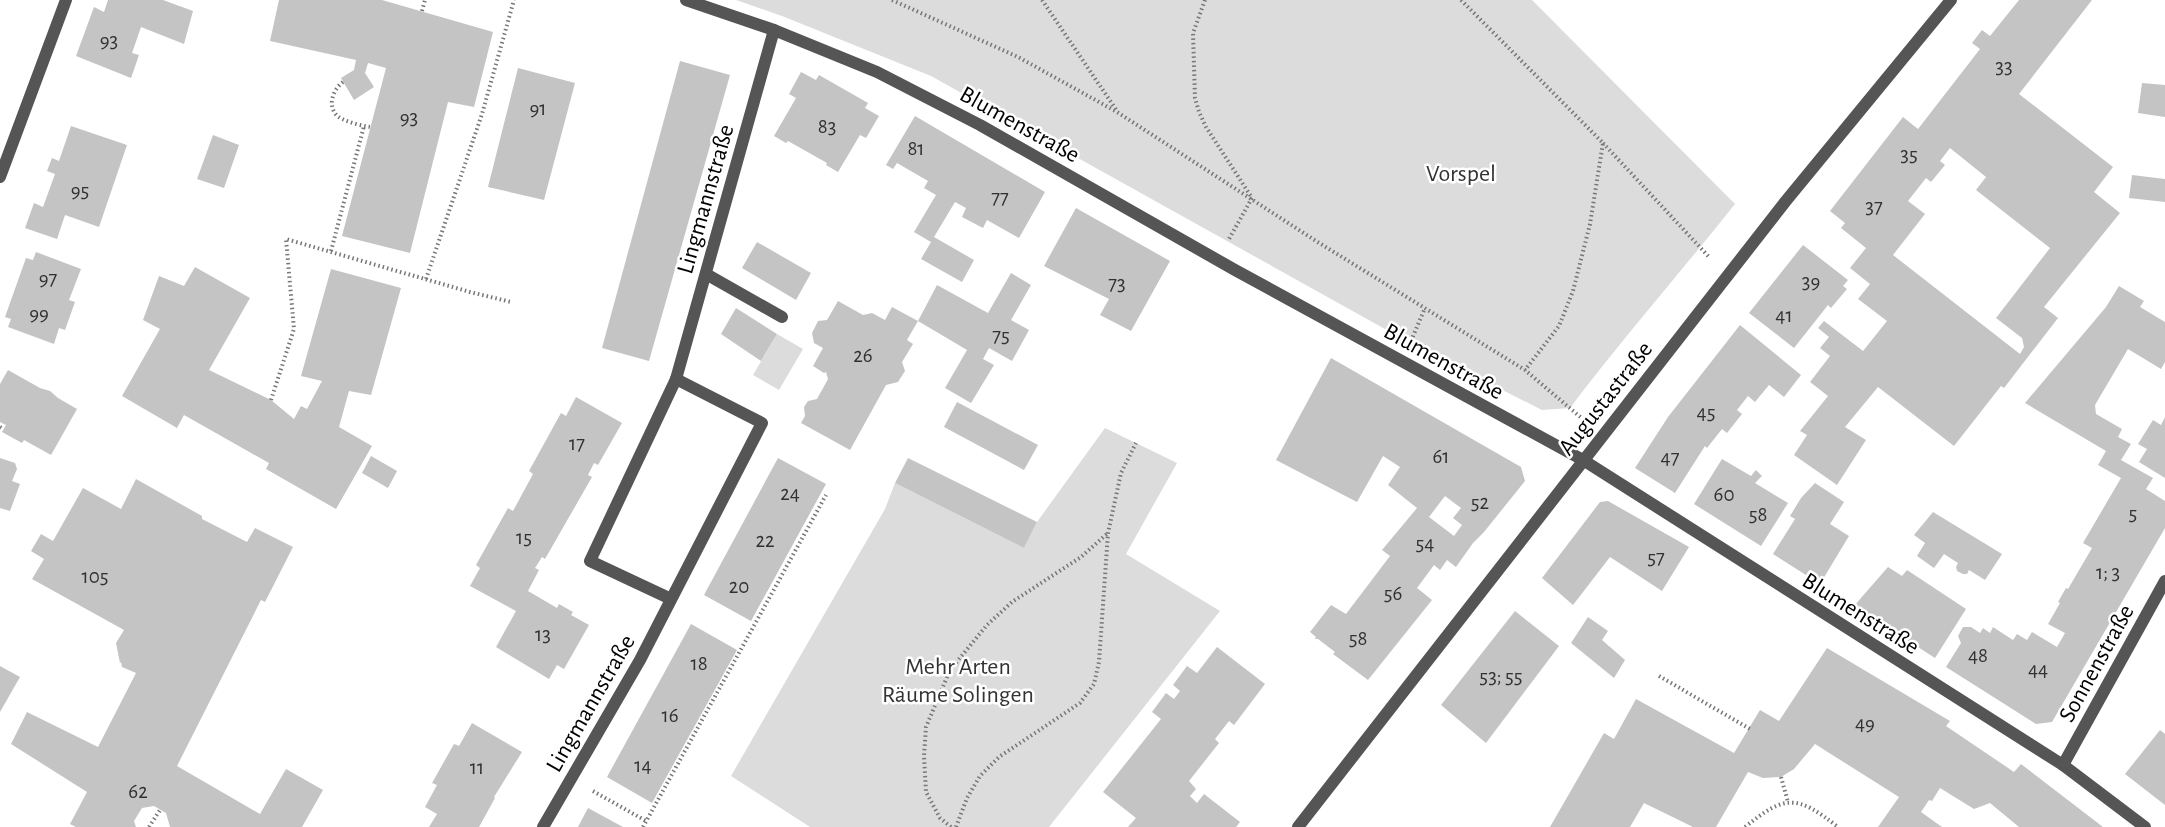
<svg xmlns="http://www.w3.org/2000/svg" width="2165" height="827" viewBox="0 0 2165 827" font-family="'Alegreya Sans',sans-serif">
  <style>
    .green { fill: #dcdcdc }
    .building { fill: #c4c4c4; fill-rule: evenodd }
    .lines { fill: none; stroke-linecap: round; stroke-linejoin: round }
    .path { stroke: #777; stroke-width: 4; stroke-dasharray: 1.5 3; stroke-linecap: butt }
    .lane { stroke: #555; stroke-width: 12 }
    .street { stroke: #555; stroke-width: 12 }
    .labels { text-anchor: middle; stroke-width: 5; stroke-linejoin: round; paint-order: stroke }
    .number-label { font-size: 21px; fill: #313131 }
    .street-label { font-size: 24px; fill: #000; stroke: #fff }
    .park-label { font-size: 24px; fill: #333; stroke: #fff }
  </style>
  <rect width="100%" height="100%" fill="#fff"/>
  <g class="green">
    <path d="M736,0h796l203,204c-55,69 -112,134 -165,204l-28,2 -132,-67 -479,-267 -149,-60z"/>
    <polygon points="777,334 803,349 779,390 753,375"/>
    <polygon points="1105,428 1177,463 1126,554 1220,611 1049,827 810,827 731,776 885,509 895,483 1024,548 1037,522"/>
  </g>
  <g class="building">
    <polygon points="108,0 163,0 193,11 184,44 141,27 132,53 139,55 131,78 76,56 94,7 104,12"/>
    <polygon points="279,0 382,0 493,32 474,107 448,102 410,253 342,236 386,68 368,63 365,73 374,87 354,100 341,78 354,70 356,60 270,41"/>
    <path d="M2019,0h73l-73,94 94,73 -19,25 26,21 -76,94 14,11 -54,70 -3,-2 -47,60 -76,-59 -33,40 21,13 -29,45 -43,-30 13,-20 -7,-4 28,-35 -18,-14 20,-26 -10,-8 9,-11 -11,-9 6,-7 39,30 24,-30 -29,-22 12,-15 -20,-16 16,-20 -25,-20 4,-5 -15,-12 73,-94 15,12 62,-80 -8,-6 10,-13 8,6zM1950,148l36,29 -10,13 74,58 -54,70 26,20 2,9 -4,7 -127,-99 32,-41 -17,-13 18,-23 5,4 14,-17 -5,-4z"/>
    <polygon points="680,61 730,75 649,361 602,348"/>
    <polygon points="518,68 575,83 544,200 488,187"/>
    <polygon points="801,72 816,80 819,75 868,103 865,108 879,116 866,138 860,135 838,172 826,165 827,163 788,141 786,143 774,136 796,98 789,94"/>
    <polygon points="2142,83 2165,85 2165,117 2138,113"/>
    <polygon points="915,116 1045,192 1019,238 987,220 983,228 962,217 966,208 955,202 934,237 974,260 962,282 921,259 931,242 914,232 936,195 924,188 928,181 897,163 893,169 886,165"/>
    <polygon points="71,126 127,145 99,227 65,215 57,239 25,228 34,203 43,207 55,174 47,171 52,158 59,161"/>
    <polygon points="213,135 239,145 224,188 197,179"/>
    <polygon points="2132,175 2165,179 2165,202 2129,198"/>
    <polygon points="1076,208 1170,261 1131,331 1100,315 1109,299 1044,266"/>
    <polygon points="757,242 811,273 796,300 742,268"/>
    <polygon points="1803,245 1848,280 1843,286 1847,289 1831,308 1828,305 1794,348 1749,313"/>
    <polygon points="36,252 81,269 69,300 75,302 65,330 59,328 54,344 8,327 11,319 5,317 26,258 33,260"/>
    <polygon points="195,267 250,298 209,370 271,400 294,419 301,406 307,409 322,381 301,376 331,269 401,288 371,395 349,391 339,427 372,446 336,509 266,469 269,463 184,415 177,428 122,396 160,329 143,320 159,276 184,286"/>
    <polygon points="1011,273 1031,285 1011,320 1029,330 1012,361 989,348 983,359 994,365 971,403 945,388 967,350 918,321 937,285 988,313"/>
    <polygon points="2119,286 2144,301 2140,307 2165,322 2165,362 2161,369 2128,349 2095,405 2096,414 2122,429 2118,437 2131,444 2121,460 2153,478 2146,489 2165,501 2165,528 2052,722 2036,724 1946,667 1961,643 1958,636 1963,627 1971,627 1980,633 1983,628 1990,633 1993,627 2013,640 2017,634 2027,640 2032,632 2057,647 2065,633 2048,624 2060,603 2058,602 2066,588 2068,589 2092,548 2083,543 2121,478 2098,465 2106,451 2025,403 2106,307"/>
    <polygon points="838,301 863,315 872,313 885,320 892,307 918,321 907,340 913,344 902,362 905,371 898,382 886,385 850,450 801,423 805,416 804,407 808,401 817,399 828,379 826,372 824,373 813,366 823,348 814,343 812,333 818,321 827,320"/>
    <polygon points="736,308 777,334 761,361 721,334"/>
    <polygon points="1740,325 1801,375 1784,397 1769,385 1755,402 1748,396 1737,410 1742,414 1727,433 1722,429 1707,448 1705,446 1675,493 1635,468 1668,417"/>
    <path d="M1331,358l190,109 4,14 -41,51 -11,11 -17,24 -9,-7 -7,10 -6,-5 -17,23 15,12 -64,80 -35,-26 2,-2 -17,-13h-3l1,-2 -6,-5 21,-27 15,9 44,-58 -8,-6 35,-42 -29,-23 12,-18 -17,-11 -26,46 -81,-42zM1445,496l16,12 -8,10 9,7 -8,11 -25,-19z"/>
    <polygon points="8,370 40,388 50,391 58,398 77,409 51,455 24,440 22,443 2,432 6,425 0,422 0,384"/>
    <polygon points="576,397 622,423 598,465 594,463 588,475 592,477 545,559 542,557 535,568 539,570 528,591 557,608 559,604 573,612 571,615 589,625 564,669 557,665 549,679 496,647 516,611 470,586 480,568 476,565 508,508 513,511 533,474 529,471 561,413 566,416"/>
    <polygon points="957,402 1038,445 1024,470 944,427"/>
    <polygon points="2165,417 2165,478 2139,462 2147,449 2138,444 2153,420 2161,425"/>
    <polygon points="371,456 397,471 388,488 362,473"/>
    <polygon points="0,458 15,463 17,469 12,481 20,484 10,511 0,508"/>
    <polygon points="778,458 826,484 751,621 704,595"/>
    <polygon points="908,458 1037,522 1024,548 895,483"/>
    <polygon points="1722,459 1751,476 1756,470 1762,476 1755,483 1788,503 1761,546 1694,504"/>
    <polygon points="136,479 202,516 202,519 247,542 255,528 293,547 265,602 261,600 177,766 260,814 286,769 323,790 302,827 170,827 166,813 154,806 142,808 134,821 136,827 76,827 70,824 87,792 11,744 27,712 98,747 136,673 122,667 121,662 120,663 116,643 124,630 32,579 44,559 31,551 41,534 53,541 83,488 121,509"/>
    <polygon points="1815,483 1844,502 1830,524 1849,536 1820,584 1773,554 1795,519 1790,516 1801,498"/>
    <polygon points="1608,501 1689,547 1662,591 1610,557 1573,605 1542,578 1600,502"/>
    <polygon points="1933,512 2002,554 1985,580 1969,570 1967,574 1963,574 1957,571 1956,567 1958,563 1944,554 1934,568 1917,556 1925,543 1914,535"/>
    <polygon points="1888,567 1902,576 1907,570 1966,609 1935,658 1854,606"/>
    <polygon points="1515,611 1559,646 1486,743 1441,705"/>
    <polygon points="1588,617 1608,631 1602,640 1625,660 1614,678 1571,643"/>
    <polygon points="691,624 737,650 652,803 607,777"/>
    <polygon points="1217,647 1265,684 1234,725 1229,721 1215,739 1219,743 1189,781 1196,789 1190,796 1197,803 1204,794 1240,822 1236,827 1128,827 1136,818 1103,792 1161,719 1152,712 1166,693 1174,699 1180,691 1173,685 1187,666 1197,673"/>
    <polygon points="1827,648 1950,721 1946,726 2014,772 2021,764 2103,827 2019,827 1990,803 1974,809 1940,788 1932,801 1929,800 1921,812 1942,827 1878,827 1899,797 1815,744 1794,769 1781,777 1763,778 1748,772 1716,827 1693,827 1644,803 1630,827 1550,827 1604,733 1614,739 1636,699 1734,753 1760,710 1779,721"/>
    <polygon points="0,666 20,677 0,712"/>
    <polygon points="472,723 522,752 494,797 495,798 479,827 429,827 437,814 425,807 437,785 432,783 454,744 459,746"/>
    <polygon points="2160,730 2165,734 2165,805 2125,774"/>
    <polygon points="588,808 623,827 578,827"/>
  </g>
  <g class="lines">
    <g class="path">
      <polyline points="892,0 1018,57 1117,112 1316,241 1525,370 1585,421"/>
      <polyline points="1042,0 1117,111"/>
      <polyline points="1205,0 1193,33 1195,98 1199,112 1206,127 1252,198 1229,239"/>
      <polyline points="1461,0 1603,143 1590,224 1573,291 1559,326 1525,370"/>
      <polyline points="422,11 425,0"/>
      <path d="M343,82c-12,9 -17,29 -1,37 9,4 20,7 29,8"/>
      <polyline points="1603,143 1710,258"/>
      <polyline points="331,251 364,126"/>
      <polyline points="426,279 482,114 514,0"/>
      <polyline points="1411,341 1425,308"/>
      <polyline points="271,400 294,329 286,239 470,292 511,302"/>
      <polyline points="0,427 3,429"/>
      <polyline points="1659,676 1750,729"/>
      <polyline points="1781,777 1788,802"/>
      <polyline points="593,791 646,821"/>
      <polyline points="149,827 160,810"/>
      <polyline points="643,827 826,495"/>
      <polyline points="951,827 940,818 926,792 924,756 926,727 950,670 987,625 1012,602 1081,557 1108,533"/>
      <polyline points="956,827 967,798 980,776 999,757 1080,703 1094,684 1099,662 1108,533 1121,473 1136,443"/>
      <path d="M1745,827c41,-33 52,-32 93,0"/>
    </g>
    <polyline class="lane" points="706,274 782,317"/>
    <g class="street">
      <polyline points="686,0 774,30 877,72 980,125 1235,270 1583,460 2063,765 2145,827"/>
      <polyline points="0,177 66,0"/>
      <polyline points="676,379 774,30"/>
      <polyline points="2063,765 2165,581"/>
      <polyline points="543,827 640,660 762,423 676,379 590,561 671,599"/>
      <polyline points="1298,827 1785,202 1951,0"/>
    </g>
  </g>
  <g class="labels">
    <g class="number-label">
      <text x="109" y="47">93</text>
      <text x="2004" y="73">33</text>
      <text x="538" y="115">91</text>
      <text x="409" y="124">93</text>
      <text x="827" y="133">83</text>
      <text x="916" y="155">81</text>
      <text x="1909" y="161">35</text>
      <text x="80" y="197">95</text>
      <text x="1000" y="204">77</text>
      <text x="1874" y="213">37</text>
      <text x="48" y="285">97</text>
      <text x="1811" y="288">39</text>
      <text x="1117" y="290">73</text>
      <text x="39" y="320">99</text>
      <text x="1784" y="322">41</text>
      <text x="1001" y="342">75</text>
      <text x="863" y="362">26</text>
      <text x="1706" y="419">45</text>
      <text x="577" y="450">17</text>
      <text x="1441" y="463">61</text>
      <text x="1670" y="464">47</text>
      <text x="790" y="500">24</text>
      <text x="1724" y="501">60</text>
      <text x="1480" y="509">52</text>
      <text x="2133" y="520">5</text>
      <text x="1758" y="521">58</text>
      <text x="524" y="544">15</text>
      <text x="765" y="547">22</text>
      <text x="1425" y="550">54</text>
      <text x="1656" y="564">57</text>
      <text x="2108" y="579">1; 3</text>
      <text x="95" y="583">105</text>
      <text x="739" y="593">20</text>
      <text x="1393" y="600">56</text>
      <text x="543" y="641">13</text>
      <text x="1358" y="645">58</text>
      <text x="1978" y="662">48</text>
      <text x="699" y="670">18</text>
      <text x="2038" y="676">44</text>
      <text x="1501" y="683">53; 55</text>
      <text x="670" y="722">16</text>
      <text x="1865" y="730">49</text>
      <text x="643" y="772">14</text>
      <text x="477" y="774">11</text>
      <text x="138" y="798">62</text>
    </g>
    <g class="street-label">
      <text transform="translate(1020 124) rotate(29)" y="8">Blumenstraße</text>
      <text transform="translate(705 199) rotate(-74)" y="8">Lingmannstraße</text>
      <text transform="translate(1444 361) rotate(29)" y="8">Blumenstraße</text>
      <text transform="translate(1605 398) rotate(-52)" y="8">Augustastraße</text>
      <text transform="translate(1861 613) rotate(32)" y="8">Blumenstraße</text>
      <text transform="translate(2096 663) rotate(-61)" y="8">Sonnenstraße</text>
      <text transform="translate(590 703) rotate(-60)" y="8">Lingmannstraße</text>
    </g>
    <g class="park-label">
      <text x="1461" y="181">Vorspel</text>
      <text x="958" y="674">Mehr Arten<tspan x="958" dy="28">Räume Solingen</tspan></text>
    </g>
  </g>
</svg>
